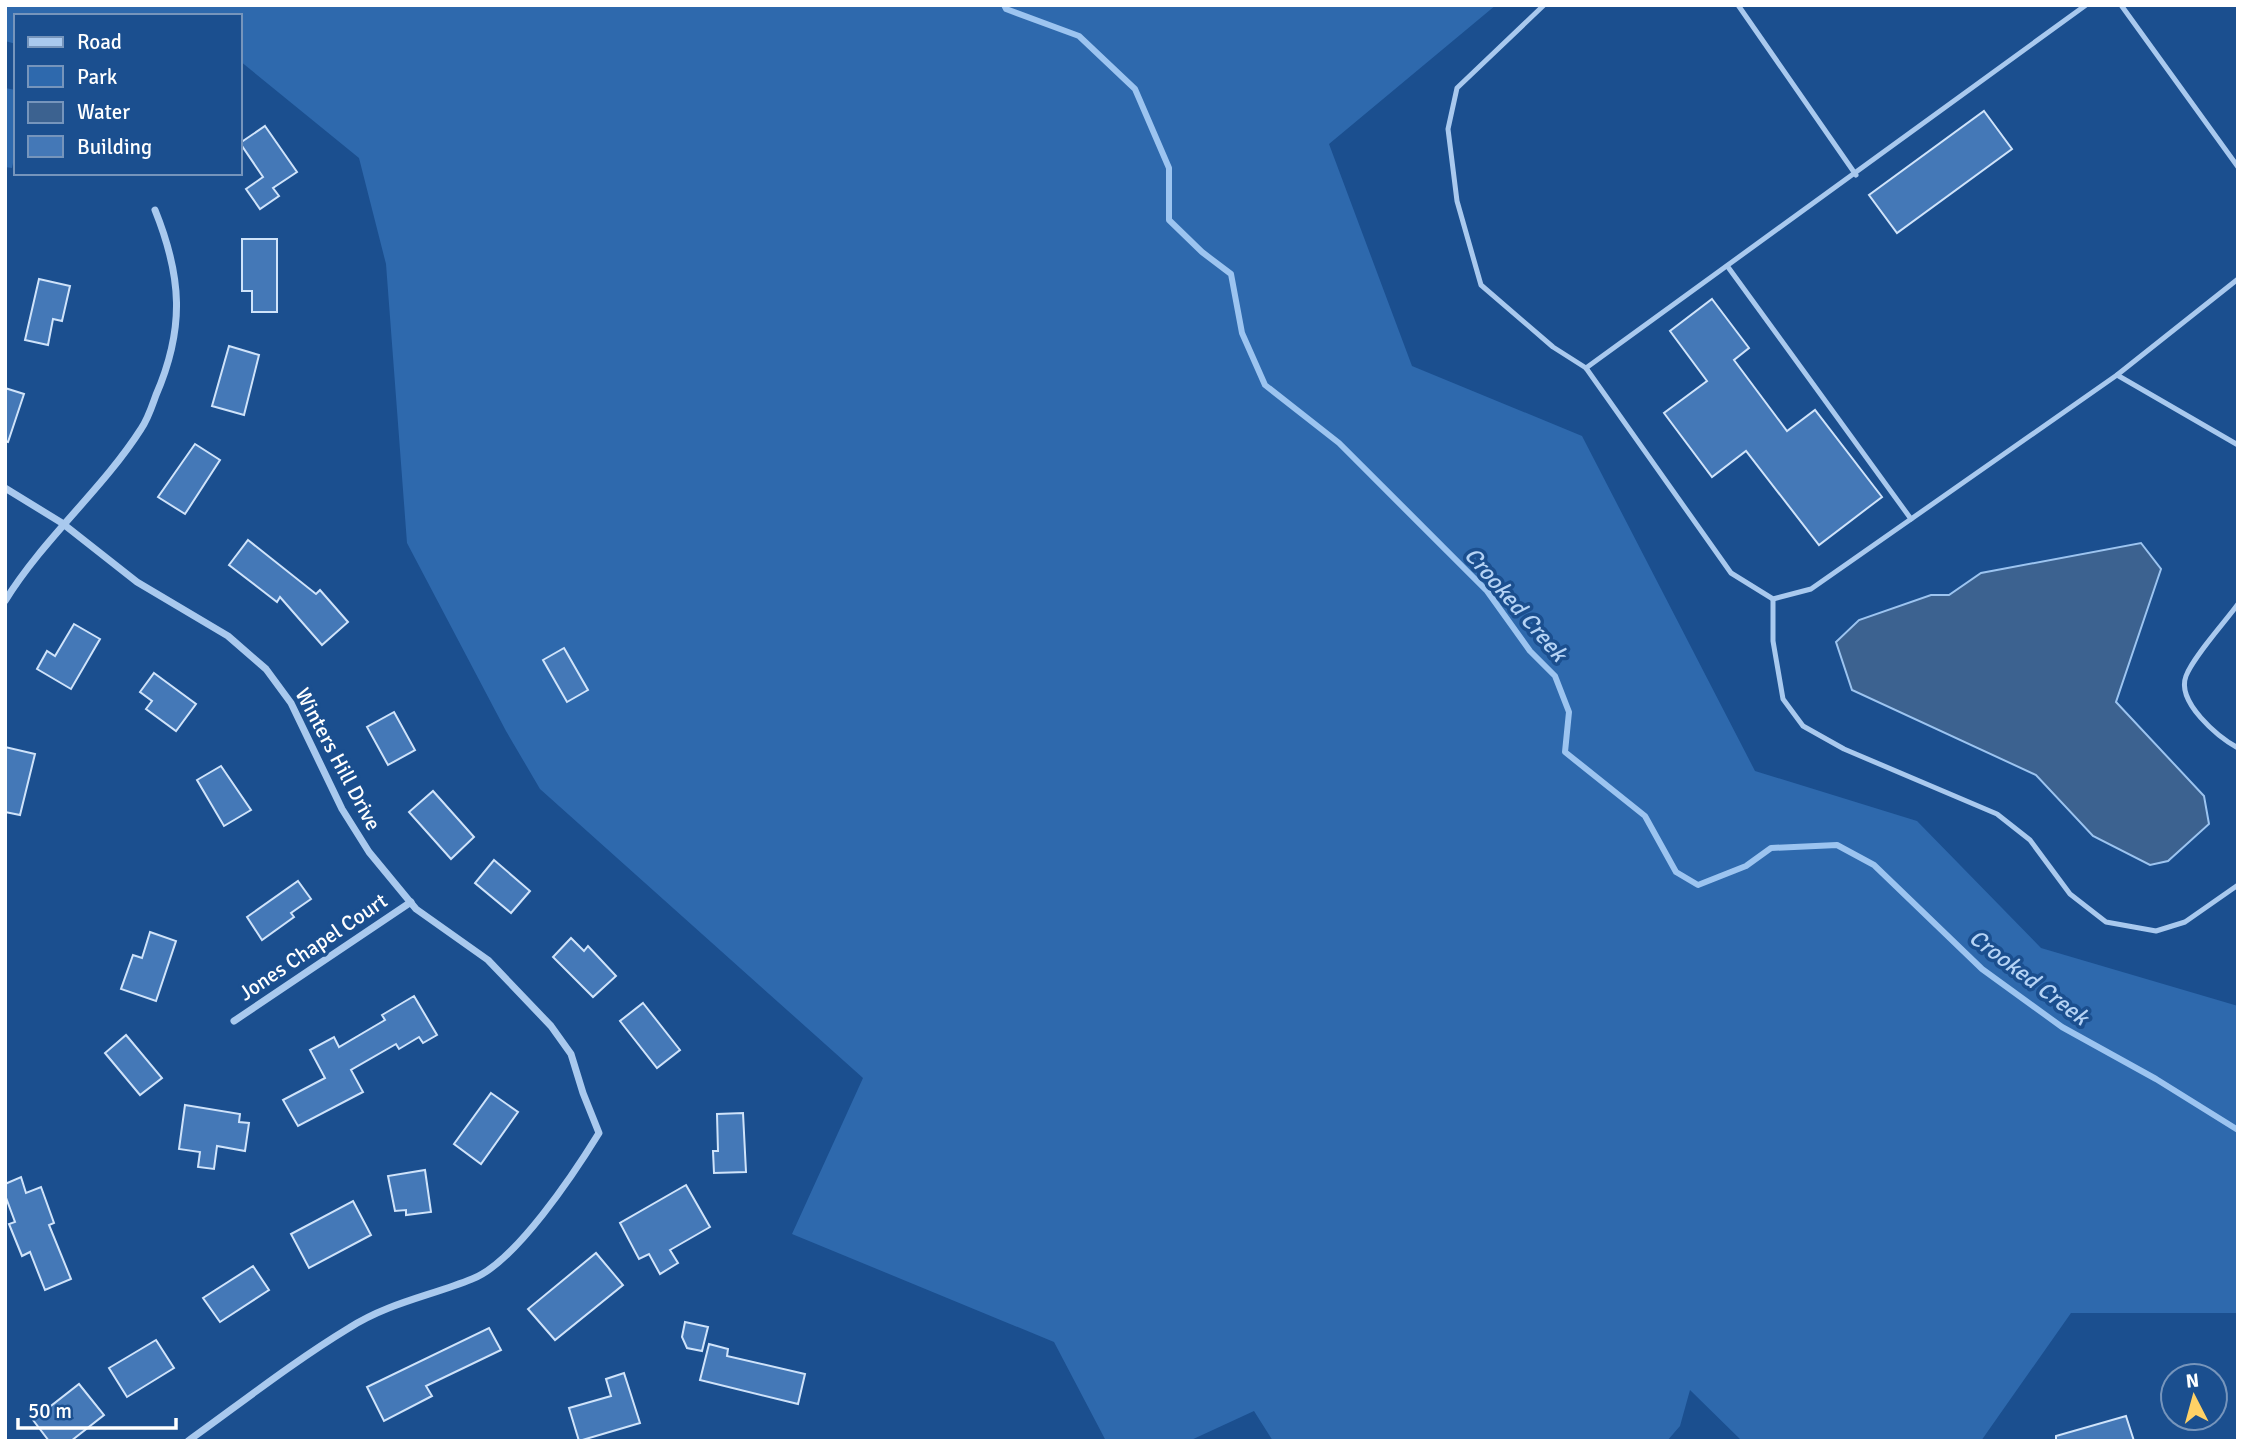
<svg xmlns="http://www.w3.org/2000/svg" width="2243" height="1446" viewBox="0 0 2243 1446" font-family="Signika,sans-serif">
  <style>
    .green { fill: #2e69ad }
    .water { fill: #3c6290; stroke: #9cc4f0; stroke-width: 2 }
    .lines { fill: none; stroke-linecap: round; stroke-linejoin: round }
    .stream { stroke: #9cc4f0; stroke-width: 6 }
    .building { fill: #4478b7; stroke: #cfe3fa; stroke-width: 2 }
    .lane { stroke: #a9c9ee; stroke-width: 5 }
    .street { stroke: #a9c9ee; stroke-width: 7 }
    .labels { text-anchor: middle; stroke-width: 7; stroke-linejoin: round; paint-order: stroke }
    .street-label { font-size: 21px; fill: #fff; stroke: #1b4f8f }
    .water-label { font-size: 23px; font-style: italic; fill: #b5d3f5; stroke: #1b4f8f }
  </style>
  <rect width="100%" height="100%" fill="#1b4f8f"/>
  <g class="green">
    <polygon points="5,5 1496,5 1329,144 1412,366 1582,436 1755,771 1917,821 2041,948 2238,1006 2238,1313 2071,1313 1981,1441 1742,1441 1690,1390 1680,1426 1667,1441 1273,1441 1254,1411 1189,1441 1106,1441 1054,1342 792,1234 863,1078 540,789 506,731 407,543 386,264 359,158 240,61 240,16 16,16 16,44 5,41"/>
    <polygon points="5,88 16,90 16,148 12,168 5,167"/>
  </g>
  <polygon class="water" points="2141,543 2161,569 2116,702 2204,796 2209,824 2168,861 2150,865 2093,836 2036,775 1852,690 1836,642 1859,620 1931,595 1949,595 1981,573"/>
  <g class="lines">
    <polyline class="stream" points="1004,5 1006,9 1079,36 1135,89 1169,168 1169,220 1202,252 1231,274 1242,333 1265,385 1339,443 1487,591 1530,651 1555,676 1569,712 1565,752 1645,816 1676,872 1698,885 1746,866 1771,848 1837,845 1874,865 1982,969 2062,1027 2156,1079 2238,1130"/>
  </g>
  <g class="building">
    <polygon points="1984,111 2012,149 1897,233 1869,195"/>
    <polygon points="265,126 297,172 273,188 279,196 260,209 246,189 263,177 240,143"/>
    <polygon points="242,239 277,239 277,312 252,312 252,291 242,291"/>
    <polygon points="39,279 70,286 62,321 53,319 48,345 25,340"/>
    <polygon points="1712,299 1749,348 1734,360 1787,431 1815,410 1882,497 1819,545 1746,451 1712,477 1664,413 1707,381 1670,331"/>
    <polygon points="229,346 259,355 244,415 212,406"/>
    <polygon points="5,388 24,394 8,442 5,441"/>
    <polygon points="195,444 220,460 185,514 158,497"/>
    <polygon points="248,540 316,594 320,590 348,622 322,645 280,597 277,602 229,565"/>
    <polygon points="74,624 100,639 71,689 37,669 47,651 55,656"/>
    <polygon points="564,648 588,690 567,702 543,660"/>
    <polygon points="154,673 196,704 176,731 146,709 152,701 140,692"/>
    <polygon points="394,712 415,750 388,765 367,727"/>
    <polygon points="5,747 35,754 20,815 5,812"/>
    <polygon points="221,766 251,810 224,826 197,780"/>
    <polygon points="433,791 474,837 451,859 409,812"/>
    <polygon points="494,860 530,891 511,913 475,883"/>
    <polygon points="298,881 311,899 291,913 294,917 262,940 247,917"/>
    <polygon points="150,932 176,941 156,1001 121,989 133,955 142,958"/>
    <polygon points="571,938 584,951 588,946 616,976 593,997 553,957"/>
    <polygon points="414,996 437,1035 423,1043 419,1037 399,1049 396,1044 351,1070 363,1092 298,1126 283,1100 325,1078 310,1050 334,1037 339,1047 385,1020 382,1015"/>
    <polygon points="643,1003 680,1050 657,1068 620,1021"/>
    <polygon points="126,1035 162,1078 140,1095 105,1053"/>
    <polygon points="491,1093 518,1112 481,1164 454,1144"/>
    <polygon points="185,1105 240,1114 239,1122 249,1123 245,1151 217,1146 214,1169 198,1167 200,1152 179,1149"/>
    <polygon points="743,1113 746,1172 714,1173 713,1151 718,1151 717,1114"/>
    <polygon points="425,1170 431,1212 406,1215 406,1210 395,1211 388,1176"/>
    <polygon points="21,1177 26,1193 41,1187 54,1223 49,1225 71,1279 45,1290 30,1252 22,1256 9,1224 15,1222 5,1195 5,1184"/>
    <polygon points="686,1185 710,1227 670,1250 678,1263 660,1274 649,1254 639,1259 620,1223"/>
    <polygon points="353,1201 371,1235 309,1268 291,1234"/>
    <polygon points="596,1253 623,1285 555,1340 528,1309"/>
    <polygon points="253,1266 269,1290 220,1322 203,1298"/>
    <polygon points="685,1322 708,1327 702,1351 687,1348 682,1337"/>
    <polygon points="489,1328 501,1350 426,1386 432,1396 384,1421 367,1387"/>
    <polygon points="156,1340 174,1368 127,1397 109,1368"/>
    <polygon points="709,1344 728,1349 727,1356 805,1374 798,1404 700,1380"/>
    <polygon points="624,1373 640,1423 579,1441 569,1408 611,1396 606,1379"/>
    <polygon points="79,1384 104,1415 71,1441 49,1441 33,1420"/>
    <polygon points="2126,1416 2134,1441 2056,1441 2056,1436"/>
  </g>
  <g class="lines">
    <g class="lane">
      <polyline points="1544,5 1457,88 1448,129 1457,201 1481,285 1553,347 1586,368 1731,573 1773,599 1811,589 2117,375 2238,445"/>
      <polyline points="1738,5 1856,175"/>
      <polyline points="2121,5 2238,167"/>
      <polyline points="1728,267 1911,519"/>
      <polyline points="1586,368 2086,5"/>
      <polyline points="2117,375 2238,279"/>
      <polyline points="1773,599 1773,641 1783,699 1803,726 1844,749 1997,814 2030,840 2070,894 2106,922 2156,931 2185,922 2238,885"/>
      <path d="M2238,604c-13,18 -45,53 -52,72 -10,26 32,61 52,72"/>
    </g>
    <g class="street">
      <path d="M5,488l57,35 75,59 91,54 38,33 25,34 51,106 27,43 47,57 72,51 63,66 20,28 12,39 16,40c-24,39 -84,130 -127,146 -42,17 -84,24 -123,49 -56,34 -108,75 -161,113"/>
      <path d="M5,601c39,-63 97,-111 136,-172 7,-10 11,-23 15,-34 29,-67 26,-118 -1,-185"/>
      <polyline points="234,1021 411,902"/>
    </g>
  </g>
  <g class="labels">
    <g class="street-label">
      <text transform="translate(338 759) rotate(62)" y="7">Winters Hill Drive</text>
      <text transform="translate(313 947) rotate(-34)" y="7">Jones Chapel Court</text>
    </g>
    <g class="water-label">
      <text transform="translate(1516 604) rotate(49)" y="8">Crooked Creek</text>
      <text transform="translate(2029 977) rotate(37)" y="8">Crooked Creek</text>
    </g>
  </g>
  <rect width="2243" height="1446" fill="none" stroke="#ffffff" stroke-width="14"/>
  <rect x="14" y="14" width="228" height="161" fill="#1b4f8f" stroke="#7695bc" stroke-width="2"/>
  <rect x="28" y="37" width="35" height="10" fill="#a9c9ee" stroke="#7695bc" stroke-width="2"/>
  <text x="77" y="49" font-size="21" fill="#ffffff">Road</text>
  <rect x="28" y="66" width="35" height="21" fill="#2e69ad" stroke="#7695bc" stroke-width="2"/>
  <text x="77" y="84" font-size="21" fill="#ffffff">Park</text>
  <rect x="28" y="102" width="35" height="21" fill="#3c6290" stroke="#7695bc" stroke-width="2"/>
  <text x="77" y="119" font-size="21" fill="#ffffff">Water</text>
  <rect x="28" y="136" width="35" height="21" fill="#4478b7" stroke="#7695bc" stroke-width="2"/>
  <text x="77" y="154" font-size="21" fill="#ffffff">Building</text>
  <g transform="translate(2194 1397) rotate(354)"><circle r="33" fill="#1b4f8f" stroke="#7695bc" stroke-width="2"/>
  <path d="M0-5L12 26L0 18L-12 26Z" fill="#ffd166"/>
  <text y="-10" font-size="19" font-weight="bold" text-anchor="middle" fill="#ffffff">N</text>
  </g>
  <path d="M18 1418v10h158v-10" fill="none" stroke="#ffffff" stroke-width="3.5"/>
  <text x="28" y="1418" font-size="21" fill="#ffffff" stroke="#1b4f8f" stroke-width="5" paint-order="stroke">50 m</text>
</svg>
